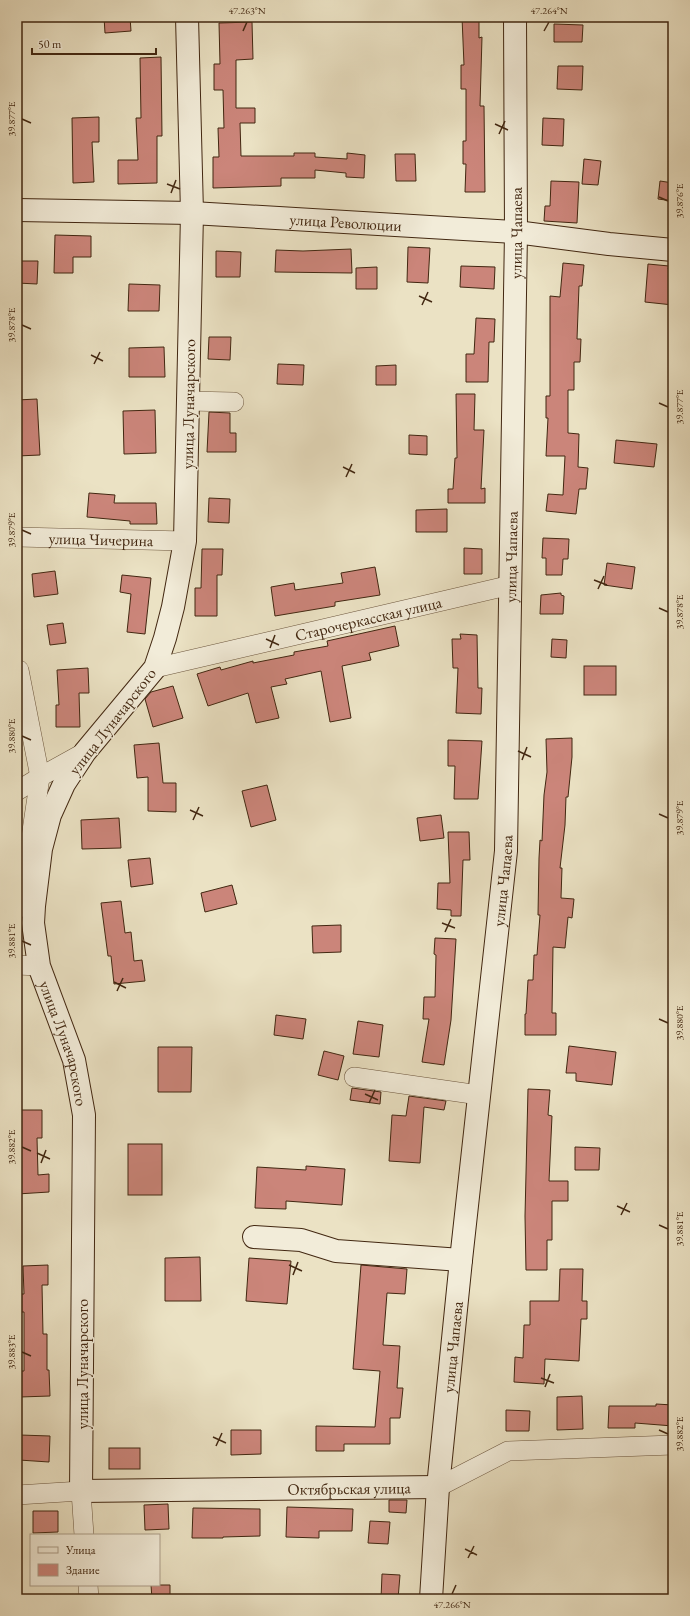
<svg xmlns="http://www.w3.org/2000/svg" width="690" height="1616" viewBox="0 0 690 1616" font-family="'EB Garamond',serif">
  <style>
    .building { fill: #cb857a; stroke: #422711 }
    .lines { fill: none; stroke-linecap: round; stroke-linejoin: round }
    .street-casing { stroke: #6c563e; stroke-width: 20 }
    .secondary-casing { stroke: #422711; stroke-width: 24 }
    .street { stroke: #f2ecd9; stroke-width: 19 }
    .secondary { stroke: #f2ecd9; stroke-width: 22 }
    .ticks { fill: none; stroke: #422711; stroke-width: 1.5 }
    .labels { text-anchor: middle; stroke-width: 3; stroke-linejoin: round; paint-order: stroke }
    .street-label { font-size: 16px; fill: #422711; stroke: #f2ecd9 }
    .neatline { fill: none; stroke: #422711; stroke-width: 1.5 }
    .ticks-label { font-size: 10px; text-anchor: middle; fill: #422711 }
  </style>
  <rect width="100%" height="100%" fill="#ebe2c4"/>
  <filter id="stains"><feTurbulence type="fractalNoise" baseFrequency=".005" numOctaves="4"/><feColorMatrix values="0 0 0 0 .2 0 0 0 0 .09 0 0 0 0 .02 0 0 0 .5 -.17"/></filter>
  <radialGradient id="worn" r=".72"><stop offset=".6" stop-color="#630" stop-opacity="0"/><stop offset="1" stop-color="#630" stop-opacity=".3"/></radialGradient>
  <g class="building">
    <polygon points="104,17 130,17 131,31 105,33"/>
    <polygon points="462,17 479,17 479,38 482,37 480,106 484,106 485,192 465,192 466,164 463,164 463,141 466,141 466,89 461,89 461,65 464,65"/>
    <polygon points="252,22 253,59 236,60 236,108 255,108 255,123 240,123 241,156 294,156 294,153 315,153 315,157 347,159 347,153 365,155 364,178 346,177 346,173 315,170 315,178 281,178 281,186 213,188 213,157 219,157 218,128 224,128 223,90 214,90 214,64 220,64 219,23"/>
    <polygon points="554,24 583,25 582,42 554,42"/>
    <polygon points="161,57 162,136 157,136 157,183 118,184 118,160 138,160 136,118 141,118 140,58"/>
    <polygon points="558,66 583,66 582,90 557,89"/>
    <polygon points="99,117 99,142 92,142 94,182 73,183 72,118"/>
    <polygon points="543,118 564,119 563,146 542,145"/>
    <polygon points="395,154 415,154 416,181 396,181"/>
    <polygon points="584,159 601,161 598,185 582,184"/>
    <polygon points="551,181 579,182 577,223 544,221 545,206 550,206"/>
    <polygon points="660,181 673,183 673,201 658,199"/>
    <polygon points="55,235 91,236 91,257 73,257 73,273 54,273"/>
    <polygon points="408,247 430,248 428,283 407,282"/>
    <polygon points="351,249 352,273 275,272 276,250 303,251"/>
    <polygon points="216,251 241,252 240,277 216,277"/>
    <polygon points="17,261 38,261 37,284 17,283"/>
    <polygon points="563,263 584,265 582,286 579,286 577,339 581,339 580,362 574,362 574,390 568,390 568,433 579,434 578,467 588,468 586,489 579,489 576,514 546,511 548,494 563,495 565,456 546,456 548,418 546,418 546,396 550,396 550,296 560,297"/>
    <polygon points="648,264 669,266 668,269 673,269 673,305 645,302"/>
    <polygon points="461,266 495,267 494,289 460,287"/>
    <polygon points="377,267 377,289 356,289 356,268"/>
    <polygon points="129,284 160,285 159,311 128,311"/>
    <polygon points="476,318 495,319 494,342 489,342 488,382 466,382 466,354 474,354"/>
    <polygon points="209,337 231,337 230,360 208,359"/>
    <polygon points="164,347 165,377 129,377 129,348"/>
    <polygon points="278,364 304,365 303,385 277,384"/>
    <polygon points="396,365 396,385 376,385 376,366"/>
    <polygon points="456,394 475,394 474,430 484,430 481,489 485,488 485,503 448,503 448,489 453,489 455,458 457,458"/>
    <polygon points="37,399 40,455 17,456 17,400"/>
    <polygon points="155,410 156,453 124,454 123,411"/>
    <polygon points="209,412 230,413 230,433 236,433 236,452 207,452"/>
    <polygon points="409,435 427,436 427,455 409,454"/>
    <polygon points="616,440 657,444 654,467 614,463"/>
    <polygon points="89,493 115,495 114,503 156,503 157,524 130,524 130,521 87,517"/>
    <polygon points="209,498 230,499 229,523 208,522"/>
    <polygon points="447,509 447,532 416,532 416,510"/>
    <polygon points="543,538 569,539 568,559 563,559 562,575 546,575 546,558 542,558"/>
    <polygon points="464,548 482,549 482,574 464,574"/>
    <polygon points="202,549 223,549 222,575 217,575 217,616 195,616 195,588 201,588"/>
    <polygon points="607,563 635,567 632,589 604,585"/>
    <polygon points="375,567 380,595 335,602 335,606 275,616 271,587 294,583 295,590 343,583 341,573"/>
    <polygon points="55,571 58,594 34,597 32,574"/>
    <polygon points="122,575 151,578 145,634 127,632 131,594 120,592"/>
    <polygon points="561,593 561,595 564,596 563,614 540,614 541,595"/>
    <polygon points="63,623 66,643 50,645 47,625"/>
    <polygon points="395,626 399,646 369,653 371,660 342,666 351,718 330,722 321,671 285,679 287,684 271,687 279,718 256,723 248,693 208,706 197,674 220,667 221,670 253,661 253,663 294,655 294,652 328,646 327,641"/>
    <polygon points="460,634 477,635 478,688 482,688 481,714 456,713 458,668 453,668 452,639 461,639"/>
    <polygon points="552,639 567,640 566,658 551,657"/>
    <rect x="584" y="666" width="32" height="29"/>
    <polygon points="88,668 89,693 79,693 80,727 56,727 56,705 59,705 57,670"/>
    <polygon points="173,686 183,718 153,727 145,699 151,692"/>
    <polygon points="572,738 572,757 568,797 566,797 565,825 560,868 562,868 561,898 574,899 572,918 568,917 565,948 553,947 552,1013 556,1013 556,1035 525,1035 525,1014 526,1014 528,980 533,980 534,955 537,955 540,915 538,915 539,858 540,840 542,841 544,795 547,772 546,739"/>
    <polygon points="448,740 482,741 478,799 454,799 455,766 448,766"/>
    <polygon points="159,743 163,783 176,783 176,812 148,811 148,777 137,778 134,745"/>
    <polygon points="267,785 276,820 251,827 242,791"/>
    <polygon points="441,815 444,838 420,841 417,818"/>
    <polygon points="119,818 121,848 82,849 81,820"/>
    <polygon points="448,832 469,832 470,860 463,860 461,916 451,916 451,910 437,909 438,883 450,883"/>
    <polygon points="150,858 153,884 131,887 128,860"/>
    <polygon points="232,885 237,904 205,912 201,893"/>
    <polygon points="121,901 125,933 131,932 134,961 142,960 145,981 114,984 111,956 108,956 101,903"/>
    <polygon points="341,925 341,952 313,953 312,926"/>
    <polygon points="435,938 456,939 451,1020 444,1065 422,1062 429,1019 423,1019 424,997 435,997 436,955 434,954"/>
    <polygon points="276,1015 306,1019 303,1039 274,1035"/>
    <polygon points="358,1021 383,1025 379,1057 353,1054"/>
    <polygon points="569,1046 616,1052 612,1085 576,1081 576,1073 566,1073"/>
    <polygon points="158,1047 192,1047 191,1092 158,1092"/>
    <polygon points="324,1051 344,1056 338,1080 318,1075"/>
    <polygon points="352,1088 381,1092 380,1104 350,1100"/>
    <polygon points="528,1089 550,1090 548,1115 552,1116 549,1181 568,1181 568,1201 552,1201 552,1240 547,1240 547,1270 526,1270 525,1216"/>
    <polygon points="409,1096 446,1101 444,1110 424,1107 420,1163 389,1161 392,1115 406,1116"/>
    <polygon points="20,1110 42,1110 42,1138 37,1138 38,1175 49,1174 49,1192 17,1194 17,1149 20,1149"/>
    <rect x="128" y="1144" width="34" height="51"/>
    <polygon points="575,1147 600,1148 599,1170 575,1170"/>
    <polygon points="306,1166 345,1169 342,1205 286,1201 286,1209 255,1208 257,1167 306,1170"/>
    <polygon points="200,1257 201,1301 165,1301 165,1258"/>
    <polygon points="249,1258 291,1261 287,1304 246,1301"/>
    <polygon points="48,1265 48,1285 42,1285 43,1334 47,1334 47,1370 49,1370 50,1396 20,1397 19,1371 24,1371 24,1312 17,1312 17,1294 24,1294 23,1266"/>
    <polygon points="361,1265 407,1269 405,1294 387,1293 383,1345 400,1346 397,1388 403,1388 400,1418 390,1418 390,1444 344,1444 344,1451 316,1451 316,1426 375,1427 380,1371 353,1369"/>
    <polygon points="560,1269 583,1269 582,1301 587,1301 587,1319 581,1319 579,1361 545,1359 544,1384 514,1382 515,1357 523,1358 524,1325 530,1325 530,1301 559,1301"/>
    <polygon points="582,1396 583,1429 557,1430 557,1397"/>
    <polygon points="656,1404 673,1405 673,1426 635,1423 635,1428 608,1428 609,1406 656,1406"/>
    <polygon points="506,1410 530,1411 529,1431 506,1431"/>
    <polygon points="231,1430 261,1430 261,1454 231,1455"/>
    <polygon points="20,1435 50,1436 49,1462 19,1460"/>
    <rect x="109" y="1448" width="31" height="21"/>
    <polygon points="389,1500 407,1500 406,1513 389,1512"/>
    <polygon points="168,1504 169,1529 145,1530 144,1505"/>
    <polygon points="287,1507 353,1509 352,1531 319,1531 319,1538 286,1537"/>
    <polygon points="193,1508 260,1509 260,1536 223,1537 223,1538 192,1538"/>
    <polygon points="33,1511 58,1511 58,1532 33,1533"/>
    <polygon points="370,1521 390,1522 388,1544 368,1543"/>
    <polygon points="382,1574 400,1575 398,1599 381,1599"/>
    <polygon points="151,1585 170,1585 170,1599 152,1599"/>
  </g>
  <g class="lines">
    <g class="street-casing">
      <g id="street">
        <polyline points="188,401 234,402"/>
        <path id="s1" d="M17,537l168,4"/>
        <path id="s2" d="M155,668l356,-83"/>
        <polyline points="17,791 40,777 85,752"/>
        <polyline points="17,909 21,899 27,864 40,777 19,670"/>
        <polyline points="17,965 39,966"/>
        <polyline points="354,1077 479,1095"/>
        <polyline points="438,1487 508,1451 673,1445"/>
        <polyline points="17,1495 81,1491 84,1535"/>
        <polyline points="88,1585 89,1599"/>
      </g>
    </g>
    <g class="secondary-casing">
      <g id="secondary">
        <path id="s3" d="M187,17l5,196 -7,328 -12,66 -8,31 -10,30 -70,84 -21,32 -14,31 -9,34 -7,57 -1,17 6,43 35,94 10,55 -3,376 357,-4"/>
        <path id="s4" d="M17,210l175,3 324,19 93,12 64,6"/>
        <polyline points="254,1237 301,1240 336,1251 461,1260"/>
        <path id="s5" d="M431,1599l7,-112 23,-227 45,-409 10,-619 -1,-215"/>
      </g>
    </g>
    <use href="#street" class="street"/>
    <use href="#secondary" class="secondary"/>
  </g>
  <path class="ticks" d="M243,31l4,-9M544,31l5,-9M22,119l9,4M495,124l13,6M499,134l6,-13M167,184l13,5M171,193l5,-13M659,197l9,4M419,296l13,6M422,305l6,-13M22,325l9,4M91,355l12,6M94,364l6,-12M659,403l9,4M343,467l12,6M346,477l6,-13M22,530l9,4M594,580l13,5M598,589l6,-13M659,608l9,4M266,639l13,6M270,648l5,-13M22,736l9,4M518,751l13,6M522,760l5,-13M190,810l13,6M659,814l9,4M193,820l6,-13M442,923l13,5M445,932l6,-13M22,941l9,4M114,982l12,6M117,991l6,-13M659,1019l9,4M365,1094l13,6M369,1103l6,-13M22,1147l9,4M37,1153l13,6M41,1163l5,-13M617,1206l13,6M621,1215l6,-12M659,1225l9,4M289,1265l13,6M293,1275l5,-13M22,1352l9,4M541,1378l13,5M545,1387l5,-13M659,1430l9,4M213,1437l13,6M216,1446l6,-13M465,1549l12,6M468,1558l6,-12M452,1594l4,-9"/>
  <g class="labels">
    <g class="street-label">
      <text dy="6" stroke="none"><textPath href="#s4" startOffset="329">улица Революции</textPath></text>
      <text dy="6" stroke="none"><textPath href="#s5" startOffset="1370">улица Чапаева</textPath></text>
      <text transform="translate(188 404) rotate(-89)" y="6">улица Луначарского</text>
      <text dy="6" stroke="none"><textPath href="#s1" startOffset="84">улица Чичерина</textPath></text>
      <text dy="6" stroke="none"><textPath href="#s5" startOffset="1046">улица Чапаева</textPath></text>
      <text dy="6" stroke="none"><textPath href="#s2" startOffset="219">Старочеркасская улица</textPath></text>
      <text transform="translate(112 721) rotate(-52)" y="6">улица Луначарского</text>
      <text dy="6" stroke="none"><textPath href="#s5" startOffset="722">улица Чапаева</textPath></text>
      <text dy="6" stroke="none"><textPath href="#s3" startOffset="1071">улица Луначарского</textPath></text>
      <text dy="6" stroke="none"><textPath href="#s5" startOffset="253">улица Чапаева</textPath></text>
      <text transform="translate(82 1364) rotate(-90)" y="6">улица Луначарского</text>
      <text dy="6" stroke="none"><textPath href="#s3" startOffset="1790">Октябрьская улица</textPath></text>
    </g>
  </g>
  <rect width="690" height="1616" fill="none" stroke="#ebe2c4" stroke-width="44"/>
  <rect x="30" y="1534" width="130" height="52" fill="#f2ecd9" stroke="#ac9d89"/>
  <rect x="38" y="1547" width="20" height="6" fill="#f2ecd9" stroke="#ac9d89"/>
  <text x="66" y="1554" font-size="12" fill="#422711">Улица</text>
  <rect x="38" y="1564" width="20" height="12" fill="#cb857a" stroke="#ac9d89"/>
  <text x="66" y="1574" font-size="12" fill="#422711">Здание</text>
  <path d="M32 48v6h124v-6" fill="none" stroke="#422711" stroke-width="2"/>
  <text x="38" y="48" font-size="12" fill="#422711" stroke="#f2ecd9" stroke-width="3" paint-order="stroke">50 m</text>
  <rect x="22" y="22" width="646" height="1572" class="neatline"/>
  <g class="ticks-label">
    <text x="247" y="14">47.263°N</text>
    <text x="549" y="14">47.264°N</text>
    <text transform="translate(11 119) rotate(-90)" y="4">39.877°E</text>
    <text transform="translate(679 201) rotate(-90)" y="4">39.876°E</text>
    <text transform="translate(11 325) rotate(-90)" y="4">39.878°E</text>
    <text transform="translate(679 407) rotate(-90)" y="4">39.877°E</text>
    <text transform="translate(11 530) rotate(-90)" y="4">39.879°E</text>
    <text transform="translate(679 612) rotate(-90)" y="4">39.878°E</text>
    <text transform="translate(11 736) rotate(-90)" y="4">39.880°E</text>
    <text transform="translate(679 818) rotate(-90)" y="4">39.879°E</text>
    <text transform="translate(11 941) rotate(-90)" y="4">39.881°E</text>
    <text transform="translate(679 1023) rotate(-90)" y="4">39.880°E</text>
    <text transform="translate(11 1147) rotate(-90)" y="4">39.882°E</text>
    <text transform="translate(679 1229) rotate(-90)" y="4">39.881°E</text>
    <text transform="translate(11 1352) rotate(-90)" y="4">39.883°E</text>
    <text transform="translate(679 1434) rotate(-90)" y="4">39.882°E</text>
    <text x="452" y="1608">47.266°N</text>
  </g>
  <rect width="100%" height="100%" filter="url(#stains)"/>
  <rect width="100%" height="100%" fill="url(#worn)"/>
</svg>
